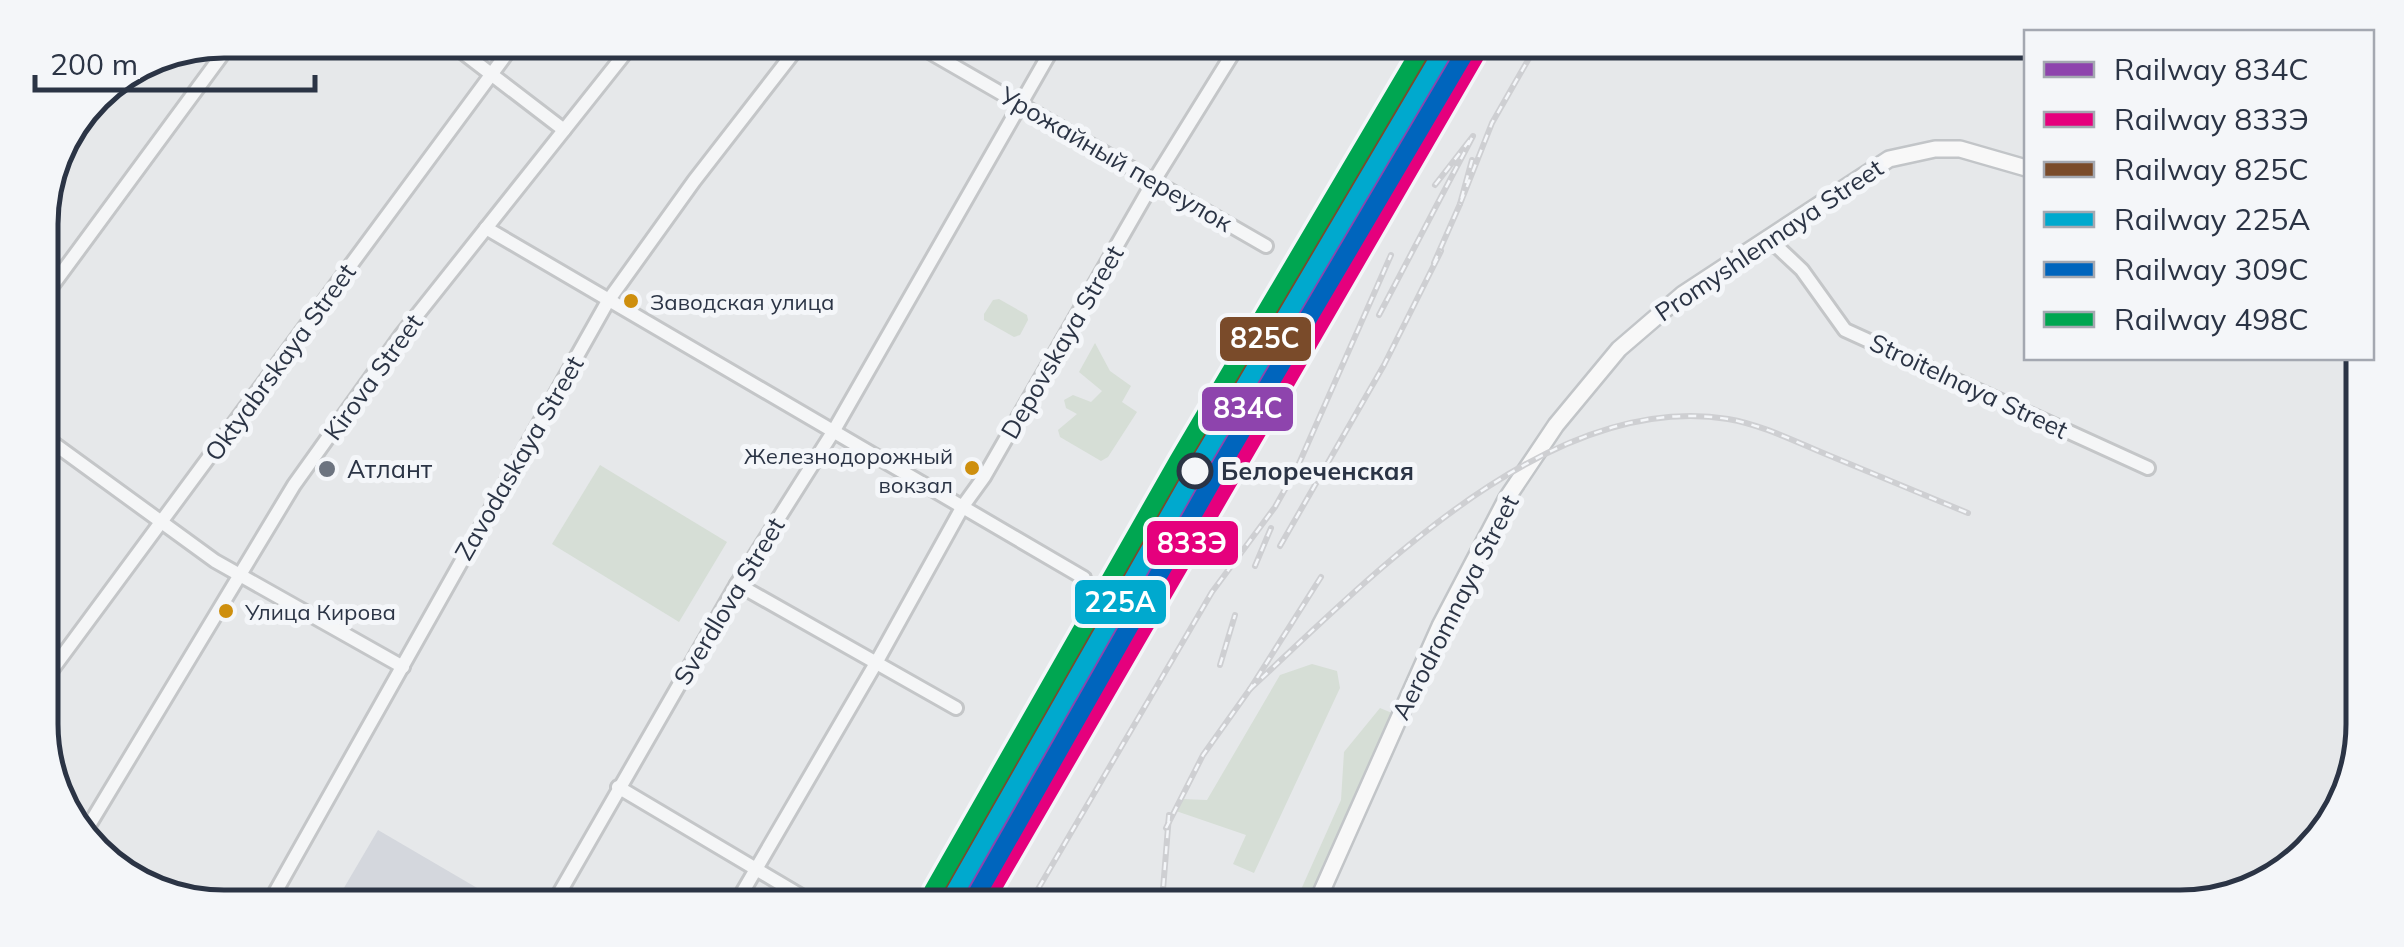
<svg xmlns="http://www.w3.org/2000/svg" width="2404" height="947" viewBox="0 0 2404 947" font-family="Mulish,sans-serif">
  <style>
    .built { fill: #d4d7dd }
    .green { fill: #d6ded6 }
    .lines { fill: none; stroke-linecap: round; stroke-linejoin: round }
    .minor-casing { stroke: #c4c6c8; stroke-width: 18 }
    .major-casing { stroke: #c2c5c8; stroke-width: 20 }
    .minor { stroke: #f5f6f7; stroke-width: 12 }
    .major { stroke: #f8f8f8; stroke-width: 15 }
    .rail-casing { stroke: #cecfd2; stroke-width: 6 }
    .rail { stroke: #f4f6f9; stroke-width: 2.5; stroke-dasharray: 8; stroke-linecap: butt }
    .rail-1-casing { stroke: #f4f6f9; stroke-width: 25 }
    .rail-2-casing { stroke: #f4f6f9; stroke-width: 25 }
    .rail-3-casing { stroke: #f4f6f9; stroke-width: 25 }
    .rail-4-casing { stroke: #f4f6f9; stroke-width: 25 }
    .rail-5-casing { stroke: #f4f6f9; stroke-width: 25 }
    .rail-6-casing { stroke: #f4f6f9; stroke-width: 25 }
    .rail-1 { stroke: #8e44ad; stroke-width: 18 }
    .rail-2 { stroke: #e5007d; stroke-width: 18 }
    .rail-3 { stroke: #7a4b2a; stroke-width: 18 }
    .rail-4 { stroke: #00a9ce; stroke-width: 18 }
    .rail-5 { stroke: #0065bd; stroke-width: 18 }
    .rail-6 { stroke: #00a651; stroke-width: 18 }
    .bus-dot { fill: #ce8f0e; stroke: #f4f6f9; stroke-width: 4 }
    .poi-dot { fill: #6c737f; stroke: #f4f6f9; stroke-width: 4 }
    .stop-dot { fill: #f4f6f9; stroke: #2b3445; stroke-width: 5 }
    .labels { text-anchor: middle; stroke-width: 10; stroke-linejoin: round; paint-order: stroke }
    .bus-label { font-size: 22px; fill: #2b3445; stroke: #f4f6f9; text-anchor: start }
    .street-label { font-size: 25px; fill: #2b3445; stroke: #f4f6f9 }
    .poi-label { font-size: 25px; fill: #2b3445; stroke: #f4f6f9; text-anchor: start }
    .stop-label { font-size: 25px; font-weight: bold; fill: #2b3445; stroke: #f4f6f9; text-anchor: start }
    .rim { fill: none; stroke: #2b3445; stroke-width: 5 }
    .line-badge { stroke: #f4f6f9; stroke-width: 4 }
    .badge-label { font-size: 28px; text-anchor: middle; font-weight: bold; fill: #fff }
  </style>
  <rect width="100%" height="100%" fill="#e6e8ea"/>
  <polygon class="built" points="378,830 496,899 338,898"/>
  <g class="green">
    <polygon points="999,299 1027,315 1028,320 1020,335 1014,337 984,320 984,314 993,300"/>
    <polygon points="1095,343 1110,371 1131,386 1122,402 1137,412 1108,457 1101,461 1060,437 1058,430 1077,414 1066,408 1064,400 1073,395 1091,402 1102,391 1079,372"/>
    <polygon points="600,465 727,542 679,622 552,544"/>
    <polygon points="1312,664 1337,671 1340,688 1254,873 1233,864 1246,835 1176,811 1182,799 1207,800 1280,675"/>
    <polygon points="1380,708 1392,713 1311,895 1299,894 1341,800 1344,752"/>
  </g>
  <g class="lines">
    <g class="minor-casing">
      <g id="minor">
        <polyline points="448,41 564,130"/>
        <polyline points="914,43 1266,246"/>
        <polyline points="486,228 1084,578"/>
        <polyline points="1768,238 1802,270 1845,330 2148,468"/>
        <polyline points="41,301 233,40"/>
        <polyline points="42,435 215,561 403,667"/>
        <polyline points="737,584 956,708"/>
        <polyline points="43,682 516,41"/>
        <polyline points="618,787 808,900"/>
        <polyline points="82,837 294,485 402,334 634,42"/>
        <polyline points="272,898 608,301 694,181 801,43"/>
        <polyline points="556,899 737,584 833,432 1055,44"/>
        <polyline points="738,900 876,663 963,506 984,477 1155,179 1238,45"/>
      </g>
    </g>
    <g class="major-casing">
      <polyline id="major" points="1317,902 1440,626 1507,498 1556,425 1619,349 1683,294 1889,159 1935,149 1960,149 2026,168"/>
    </g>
    <use href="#minor" class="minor"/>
    <use href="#major" class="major"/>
    <g class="rail-casing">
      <g id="rail">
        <polyline points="1472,160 1460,204 1492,123 1536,46"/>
        <polyline points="1434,263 1460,204"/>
        <polyline points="1379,315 1473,136 1435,185"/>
        <polyline points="1257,346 1295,250 1416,46"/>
        <polyline points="1280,546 1384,365 1441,251"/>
        <polyline points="1255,566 1271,528"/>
        <polyline points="1220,665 1235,615"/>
        <path d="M1250,689c122,-113 298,-299 478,-270 35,6 68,23 100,36 47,19 93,39 140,58"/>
        <polyline points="1166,828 1203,755 1250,689 1321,577"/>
        <polyline points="1031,901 1212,592 1275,507 1297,468 1391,255"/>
        <polyline points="1162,902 1169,815"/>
      </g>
    </g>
    <use href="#rail" class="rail"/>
    <g class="rail-1-casing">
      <polyline id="rail-1" points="962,901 1458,46"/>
    </g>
    <g class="rail-2-casing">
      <polyline id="rail-2" points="985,901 1475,56"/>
    </g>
    <g class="rail-3-casing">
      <polyline id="rail-3" points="945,891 1435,46"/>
    </g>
    <g class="rail-4-casing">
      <polyline id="rail-4" points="950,901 1195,471 1446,46"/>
    </g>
    <g class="rail-5-casing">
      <polyline id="rail-5" points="973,901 1212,481 1463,56"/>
    </g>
    <g class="rail-6-casing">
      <polyline id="rail-6" points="933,891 1178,461 1423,46"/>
    </g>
    <use href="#rail-1" class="rail-1"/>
    <use href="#rail-2" class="rail-2"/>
    <use href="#rail-3" class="rail-3"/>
    <use href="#rail-4" class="rail-4"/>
    <use href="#rail-5" class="rail-5"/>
    <use href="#rail-6" class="rail-6"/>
  </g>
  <g class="bus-dot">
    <circle cx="631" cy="301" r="9"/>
    <circle cx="972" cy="468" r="9"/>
    <circle cx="226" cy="611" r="9"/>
  </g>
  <circle class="poi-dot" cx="327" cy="469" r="10"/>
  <circle class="stop-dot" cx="1195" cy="471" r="16"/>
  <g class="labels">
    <g class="bus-label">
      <text x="650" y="310">Заводская улица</text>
      <text x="953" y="464" text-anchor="end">Железнодорожный<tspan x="953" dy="29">вокзал</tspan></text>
      <text x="245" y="620">Улица Кирова</text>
    </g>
    <g class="street-label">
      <text transform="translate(1116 159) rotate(30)" y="9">Урожайный переулок</text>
      <text transform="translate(1769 240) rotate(-34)" y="9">Promyshlennaya Street</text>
      <text transform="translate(1062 342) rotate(-60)" y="9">Depovskaya Street</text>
      <text transform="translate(280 362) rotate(-54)" y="9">Oktyabrskaya Street</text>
      <text transform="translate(373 377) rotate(-54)" y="9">Kirova Street</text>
      <text transform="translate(1969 386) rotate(25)" y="9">Stroitelnaya Street</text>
      <text transform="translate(519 458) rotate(-60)" y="9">Zavodaskaya Street</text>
      <text transform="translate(729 601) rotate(-59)" y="9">Sverdlova Street</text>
      <text transform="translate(1455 607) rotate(-63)" y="9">Aerodromnaya Street</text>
    </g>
    <g class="poi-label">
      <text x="347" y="478">Атлант</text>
    </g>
    <g class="stop-label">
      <text x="1221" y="480">Белореченская</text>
    </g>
  </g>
  <path d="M0 0H2404V947H0ZM224 58H2180A166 166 0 0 1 2346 224V724A166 166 0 0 1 2180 890H224A166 166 0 0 1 58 724V224A166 166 0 0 1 224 58Z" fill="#f4f6f9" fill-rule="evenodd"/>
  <path class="rim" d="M224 58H2180A166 166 0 0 1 2346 224V724A166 166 0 0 1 2180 890H224A166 166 0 0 1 58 724V224A166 166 0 0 1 224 58Z"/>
  <g class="line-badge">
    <rect x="1218" y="315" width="95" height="48" rx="10" fill="#7a4b2a"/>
    <rect x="1200" y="385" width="95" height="48" rx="10" fill="#8e44ad"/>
    <rect x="1145" y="519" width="95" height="48" rx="10" fill="#e5007d"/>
    <rect x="1073" y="578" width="95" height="48" rx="10" fill="#00a9ce"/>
  </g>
  <g class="badge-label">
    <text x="1265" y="348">825С</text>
    <text x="1248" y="418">834С</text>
    <text x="1192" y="553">833Э</text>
    <text x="1120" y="612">225А</text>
  </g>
  <rect x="2024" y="30" width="350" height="330" fill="#f4f6f9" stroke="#a4a8b1" stroke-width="2.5"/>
  <rect x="2044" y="62" width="50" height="15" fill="#8e44ad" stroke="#a4a8b1" stroke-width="2.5"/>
  <text x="2114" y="80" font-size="30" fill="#2b3445">Railway 834С</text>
  <rect x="2044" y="112" width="50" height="15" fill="#e5007d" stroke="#a4a8b1" stroke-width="2.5"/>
  <text x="2114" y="130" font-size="30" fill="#2b3445">Railway 833Э</text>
  <rect x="2044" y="162" width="50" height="15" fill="#7a4b2a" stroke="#a4a8b1" stroke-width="2.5"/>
  <text x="2114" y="180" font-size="30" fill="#2b3445">Railway 825С</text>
  <rect x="2044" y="212" width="50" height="15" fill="#00a9ce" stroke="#a4a8b1" stroke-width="2.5"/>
  <text x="2114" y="230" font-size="30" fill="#2b3445">Railway 225А</text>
  <rect x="2044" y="262" width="50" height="15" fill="#0065bd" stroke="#a4a8b1" stroke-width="2.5"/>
  <text x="2114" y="280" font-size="30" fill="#2b3445">Railway 309С</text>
  <rect x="2044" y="312" width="50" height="15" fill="#00a651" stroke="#a4a8b1" stroke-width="2.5"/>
  <text x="2114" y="330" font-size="30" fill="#2b3445">Railway 498С</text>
  <path d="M35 75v15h280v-15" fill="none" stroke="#2b3445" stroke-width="5"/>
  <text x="50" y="75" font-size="30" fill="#2b3445" stroke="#f4f6f9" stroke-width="8" paint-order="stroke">200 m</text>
</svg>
